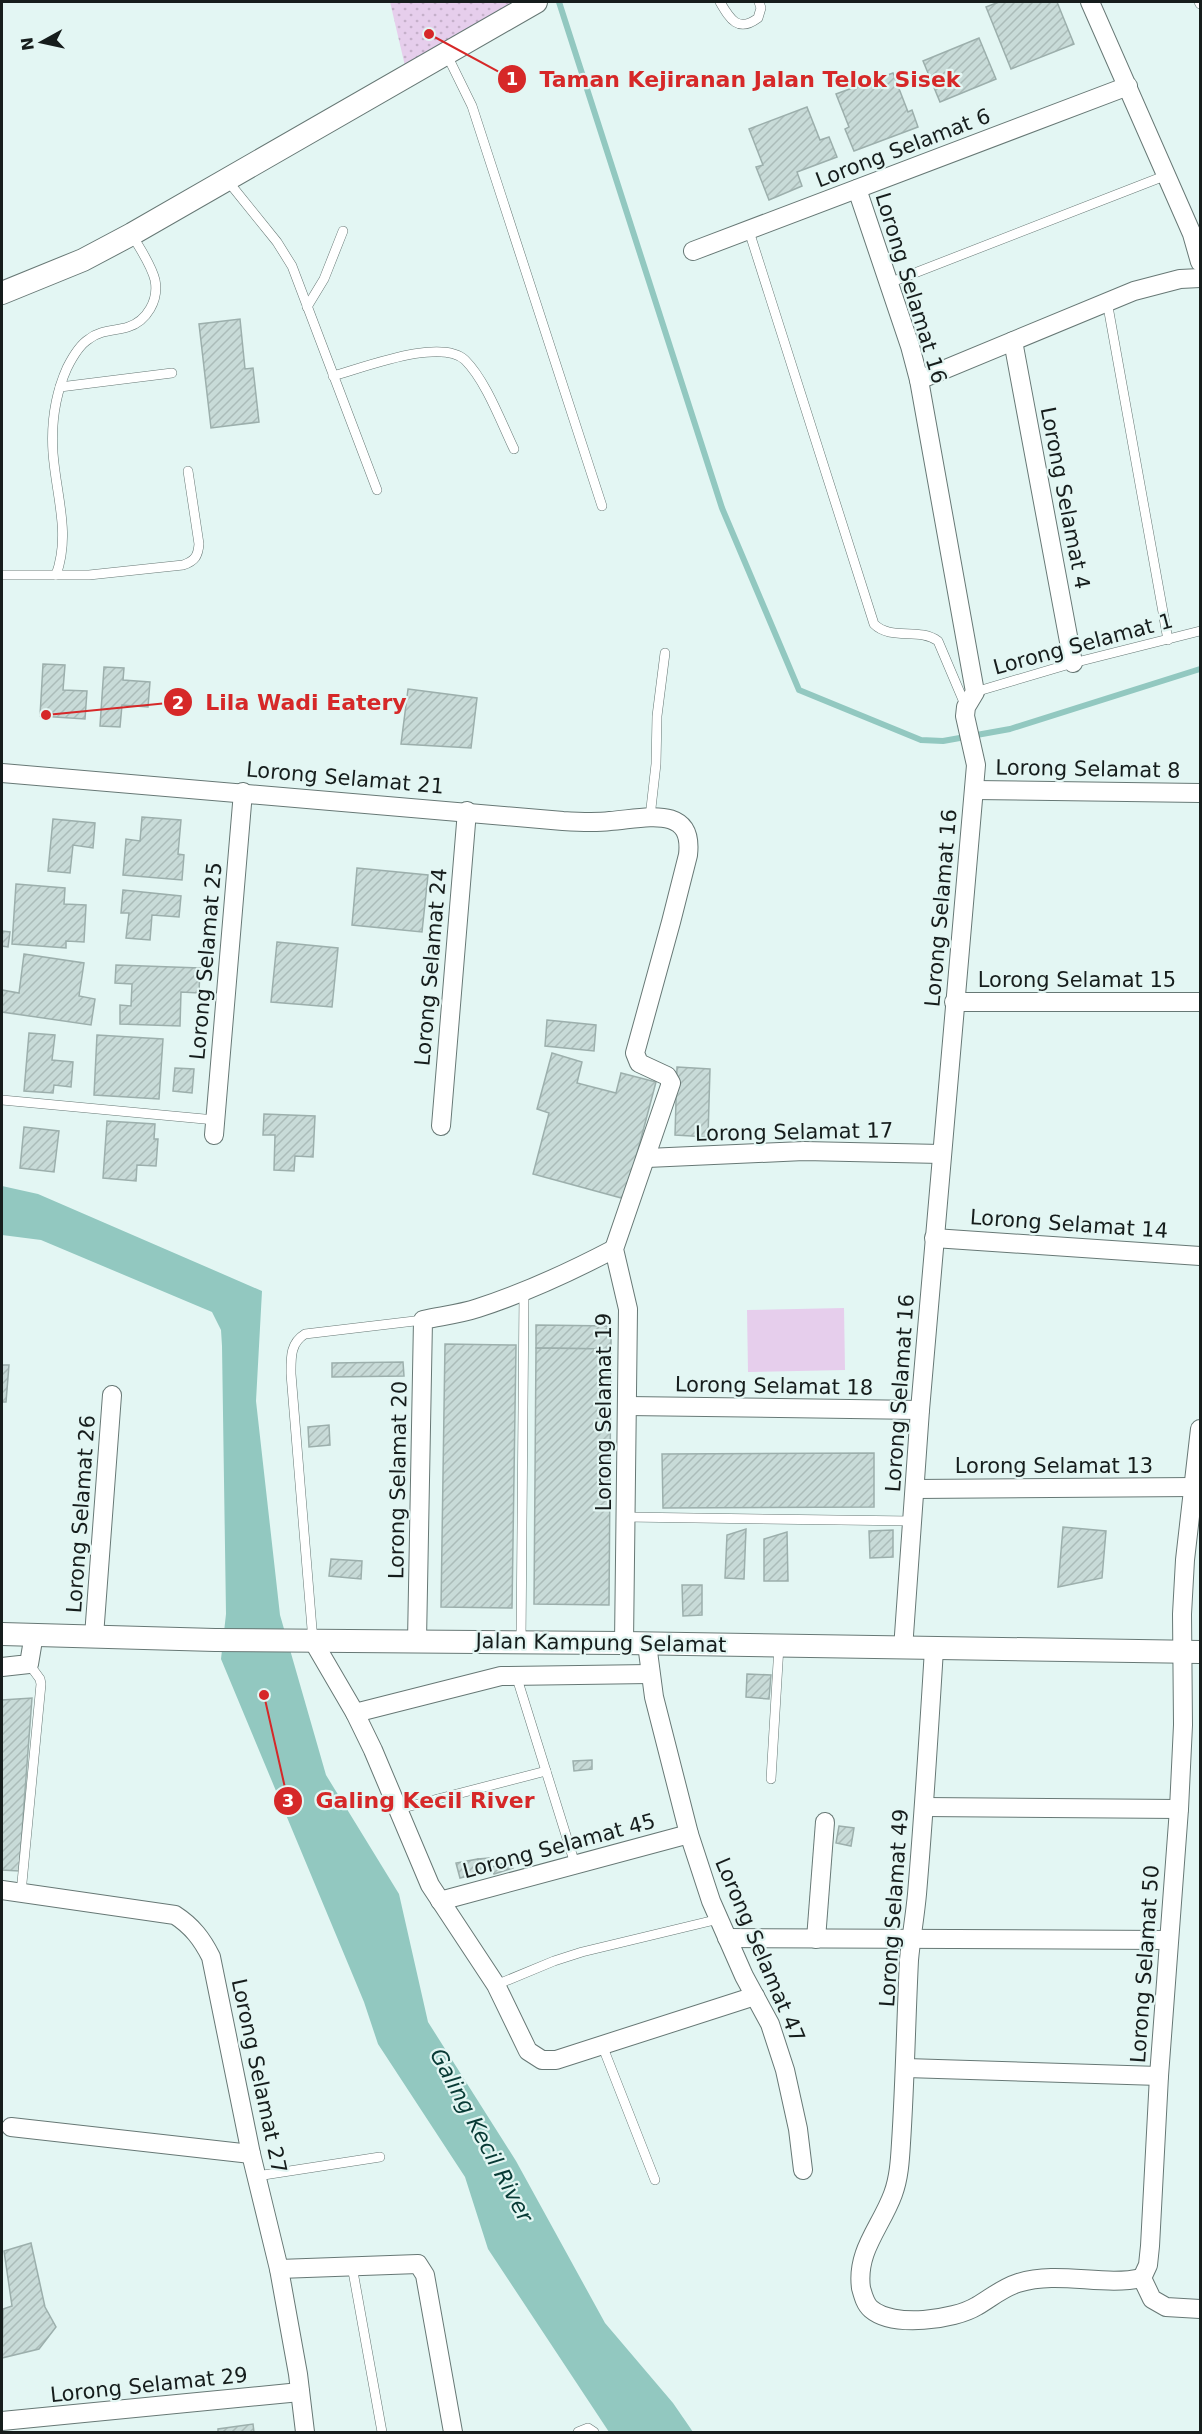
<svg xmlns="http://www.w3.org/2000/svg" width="1202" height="2434" viewBox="0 0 1202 2434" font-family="'DejaVu Sans',sans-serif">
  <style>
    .green { fill: #e6ceec }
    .park { fill: url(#park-dots) }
    .water { fill: #92c8c0 }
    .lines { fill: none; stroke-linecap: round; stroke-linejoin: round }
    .stream { stroke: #92c8c0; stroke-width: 6 }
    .building { fill: url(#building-hatch); stroke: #9cafac; stroke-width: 1.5 }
    .service-casing { stroke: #677875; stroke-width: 10 }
    .minor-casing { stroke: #677875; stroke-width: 20 }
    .tertiary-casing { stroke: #677875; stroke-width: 24 }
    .service { stroke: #fff; stroke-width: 9 }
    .minor { stroke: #fff; stroke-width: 18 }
    .tertiary { stroke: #fff; stroke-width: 22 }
    .labels { text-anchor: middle; stroke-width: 4.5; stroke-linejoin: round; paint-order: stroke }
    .street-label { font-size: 21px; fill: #161d1c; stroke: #e3f6f3 }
    .water-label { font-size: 22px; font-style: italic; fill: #073a35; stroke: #e3f6f3 }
    .leader { fill: none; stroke: #d62828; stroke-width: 2 }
    .callout-dot { fill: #d62828; stroke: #e3f6f3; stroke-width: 2 }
    .mark-label { font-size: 18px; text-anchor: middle; font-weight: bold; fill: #fff }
    .callout-label { font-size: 22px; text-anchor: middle; font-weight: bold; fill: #d62828; stroke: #e3f6f3; stroke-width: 4.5; stroke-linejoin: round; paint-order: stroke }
  </style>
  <defs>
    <pattern id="park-dots" width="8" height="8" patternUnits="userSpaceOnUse" patternTransform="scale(1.5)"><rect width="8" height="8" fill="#e6ceec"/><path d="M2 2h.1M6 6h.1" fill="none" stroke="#c5b0ca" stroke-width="1.8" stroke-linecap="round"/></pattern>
    <pattern id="building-hatch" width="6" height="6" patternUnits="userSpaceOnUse" patternTransform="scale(1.5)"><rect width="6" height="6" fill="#c8dbd8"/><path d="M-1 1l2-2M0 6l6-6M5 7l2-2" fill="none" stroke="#abbcb9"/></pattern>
  </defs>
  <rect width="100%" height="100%" fill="#e3f6f3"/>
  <polygon class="green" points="844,1308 845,1370 748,1372 747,1310"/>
  <polygon class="park" points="390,2 515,2 405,66"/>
  <polygon class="water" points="2,1186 38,1194 262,1291 256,1401 280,1615 326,1775 399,1894 428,2022 516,2161 605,2323 673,2403 693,2432 609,2432 488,2249 465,2177 378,2044 364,2002 221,1659 226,1614 222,1346 221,1330 212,1312 41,1240 2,1235"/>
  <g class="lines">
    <polyline class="stream" points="559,2 722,508 799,690 921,740 943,741 1010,729 1200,669"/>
  </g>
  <g class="building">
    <polygon points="999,2 1057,2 1074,44 1011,69 986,7"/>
    <polygon points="979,38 996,79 940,102 923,61"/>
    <polygon points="893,73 908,112 912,110 918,127 854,151 845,129 849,127 836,94"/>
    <polygon points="807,107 820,140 829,137 837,157 797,172 802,186 769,200 756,167 763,165 749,129"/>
    <polygon points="240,319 245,369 253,368 259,422 211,428 199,324"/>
    <polygon points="43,664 65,665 63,690 87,691 85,719 40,716"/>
    <polygon points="104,667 124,668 123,680 150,682 148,707 122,705 120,727 100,726"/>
    <polygon points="408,689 477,698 471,748 401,744"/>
    <polygon points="142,817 181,820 178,854 184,855 182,880 123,875 126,839 140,841"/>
    <polygon points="53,819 95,823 93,848 73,845 70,873 48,871"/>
    <polygon points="357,868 428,875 422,932 352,925"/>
    <polygon points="16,884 65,888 64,904 86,905 84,942 66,941 66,948 12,944"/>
    <polygon points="123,890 181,896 179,917 152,915 150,940 126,938 129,913 121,913"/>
    <polygon points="2,931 10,932 8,947 2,946"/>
    <polygon points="277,942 338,948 332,1007 271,1002"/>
    <polygon points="24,954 84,963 79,996 95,999 91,1025 2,1012 2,990 19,993"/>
    <polygon points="116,965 200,968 199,993 181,992 180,1026 120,1024 120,1005 131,1006 132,984 115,983"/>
    <polygon points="547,1020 596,1025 594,1051 545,1046"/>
    <polygon points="29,1033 55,1035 52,1060 73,1062 71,1087 54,1085 53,1093 24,1091"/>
    <polygon points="97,1035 163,1039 159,1099 94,1095"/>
    <polygon points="552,1053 582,1062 577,1083 616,1093 621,1073 656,1082 625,1199 533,1174 549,1113 537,1109"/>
    <polygon points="677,1067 710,1069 708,1137 675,1135"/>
    <polygon points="175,1068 194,1069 192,1093 173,1091"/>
    <polygon points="264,1114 315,1116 313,1157 295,1156 294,1171 274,1170 275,1135 263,1135"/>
    <polygon points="107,1121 155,1124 154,1139 158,1139 156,1166 137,1165 136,1181 103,1178"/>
    <polygon points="24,1127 59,1131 54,1172 20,1168"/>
    <polygon points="536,1325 611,1326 611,1349 536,1348"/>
    <polygon points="445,1344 516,1345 512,1608 441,1607"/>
    <polygon points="536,1348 611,1349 609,1605 534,1604"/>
    <polygon points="403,1362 404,1376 332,1377 332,1363"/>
    <polygon points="2,1365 9,1365 6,1402 2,1402"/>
    <polygon points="329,1425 330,1445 309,1447 308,1427"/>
    <polygon points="874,1453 874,1507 663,1508 662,1454"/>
    <polygon points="1063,1527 1106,1531 1102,1578 1058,1587"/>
    <polygon points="746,1529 744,1579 725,1578 727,1535"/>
    <polygon points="893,1530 893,1557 870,1558 869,1531"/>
    <polygon points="787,1532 788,1581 764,1581 764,1539"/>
    <polygon points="331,1559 362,1561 361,1579 329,1576"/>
    <polygon points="682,1585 702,1585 702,1615 683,1616"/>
    <polygon points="747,1674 771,1675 769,1699 746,1697"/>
    <polygon points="32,1698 19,1871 2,1870 2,1700"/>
    <polygon points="592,1760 592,1769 574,1771 573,1761"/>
    <polygon points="839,1826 854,1828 851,1846 836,1843"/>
    <polygon points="489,1858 492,1867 480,1873 478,1859"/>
    <polygon points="478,1859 480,1873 460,1878 456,1863"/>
    <polygon points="511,1861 513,1868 494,1874 492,1867"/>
    <polygon points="31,2243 45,2307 56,2327 39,2349 2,2358 3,2309 12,2306 4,2251"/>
    <polygon points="253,2424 254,2432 218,2432 218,2429"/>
  </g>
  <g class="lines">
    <g class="service-casing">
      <g id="service">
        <path d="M720,2c10,17 18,31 38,16l3,-10 -2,-6"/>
        <polyline points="1199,2 1200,4"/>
        <polyline points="446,53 472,106 602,506"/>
        <polyline points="227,180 277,242 292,266 377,490"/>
        <path d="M749,231l125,393c17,17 45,3 64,17l28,66"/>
        <polyline points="889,283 1167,175"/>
        <polyline points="1107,301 1168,640"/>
        <polyline points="307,307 324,279 343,231"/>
        <path d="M333,376c30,-8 108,-39 132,-16 21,21 36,62 49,89"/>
        <polyline points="60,387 172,373"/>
        <path d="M2,575h87l94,-10c12,-4 15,-9 16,-21l-11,-73"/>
        <path d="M56,575c15,-41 0,-80 -3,-122 -2,-29 2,-58 14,-85 5,-10 12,-23 22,-29 11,-9 26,-8 39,-12 19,-6 31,-27 27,-47 -4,-16 -15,-31 -23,-45"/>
        <polyline points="975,692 1073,663 1200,631"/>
        <polyline points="650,817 656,764 657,716 665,653"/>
        <polyline points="2,1100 215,1120"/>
        <polyline points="626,1517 912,1521"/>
        <path d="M313,1641l-22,-267c0,-16 -1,-31 14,-40l118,-14"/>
        <polyline points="521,1642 524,1292"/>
        <polyline points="516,1675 575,1864"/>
        <polyline points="771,1779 779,1646"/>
        <polyline points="399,1809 546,1771"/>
        <polyline points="21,1893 41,1684 40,1679 29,1664"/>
        <polyline points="496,1985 554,1961 582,1952 719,1919"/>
        <polyline points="602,2045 655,2180"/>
        <polyline points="257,2176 380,2157"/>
        <polyline points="352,2266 382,2432"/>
        <polyline points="578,2432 588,2428 594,2432"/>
      </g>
    </g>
    <g class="minor-casing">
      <g id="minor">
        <polyline points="1090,2 1192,234 1200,262"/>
        <polyline points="857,189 910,346 919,380 975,692 966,707 965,716 976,765 920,1410 903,1649"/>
        <polyline points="693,251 1128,86"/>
        <polyline points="1013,341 1073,663"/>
        <polyline points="919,380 1134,291 1180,279 1200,278"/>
        <path d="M2,773l561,48c16,1 32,2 47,0 32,-2 84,-18 78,34l-17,67 -36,131 4,10 28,13 4,7 -57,166 14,60 -4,334"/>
        <polyline points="974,790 1200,793"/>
        <polyline points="954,1002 1200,1002"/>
        <polyline points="441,1126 467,811"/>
        <polyline points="214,1135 243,792"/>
        <polyline points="647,1158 804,1151 941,1154"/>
        <polyline points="934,1238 1200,1256"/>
        <polyline points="627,1406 920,1410"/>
        <polyline points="915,1489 1194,1487"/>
        <polyline points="94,1636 112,1395"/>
        <polyline points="313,1641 355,1713 373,1750 430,1885 496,1985 528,2051 542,2060 556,2060 755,1996"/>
        <path d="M417,1641l6,-321c18,-4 37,-6 55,-12 47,-15 92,-36 136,-59"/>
        <polyline points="647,1644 654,1697 689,1834 711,1901 744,1976 770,2024 785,2070 798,2129 803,2170"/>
        <path d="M934,1649c-5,82 -10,163 -17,245 -2,22 -6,44 -8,66 -3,61 -4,122 -8,183 -1,17 -2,35 -8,51 -12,33 -37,57 -32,94 2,7 4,16 10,21 22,19 83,11 106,-3 14,-8 25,-18 41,-23 41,-13 84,4 124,-5"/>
        <polyline points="2,1667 29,1664 34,1634"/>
        <polyline points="355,1713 501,1676 650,1674"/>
        <polyline points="924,1807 1179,1809"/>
        <path d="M2,1890l173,25c17,11 27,24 36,42l40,197 28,115 19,105 7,58"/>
        <polyline points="440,1901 689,1834"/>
        <polyline points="727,1938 1168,1940"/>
        <polyline points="816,1939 825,1822"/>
        <polyline points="906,2068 1159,2076"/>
        <polyline points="11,2127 251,2154"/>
        <polyline points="279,2269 418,2264 425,2275 453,2432"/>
        <polyline points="1142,2278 1148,2265 1150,2246 1159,2076 1179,1809 1183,1725 1182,1614 1185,1560 1200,1429"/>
        <polyline points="1142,2278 1152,2299 1166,2307 1200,2309"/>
        <polyline points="2,2421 300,2392"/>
      </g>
    </g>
    <g class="tertiary-casing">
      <g id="tertiary">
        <polyline points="2,293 83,260 132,234 536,2"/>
        <polyline points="2,1634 215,1640 624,1643 1200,1652"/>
      </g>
    </g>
    <use href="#service" class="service"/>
    <use href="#minor" class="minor"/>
    <use href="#tertiary" class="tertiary"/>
  </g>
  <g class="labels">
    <g class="street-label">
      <text transform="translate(903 148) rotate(-21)" y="7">Lorong Selamat 6</text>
      <text transform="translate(911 288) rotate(73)" y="7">Lorong Selamat 16</text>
      <text transform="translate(1065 498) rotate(79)" y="7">Lorong Selamat 4</text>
      <text transform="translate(1083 644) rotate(-15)" y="7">Lorong Selamat 1</text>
      <text transform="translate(1088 769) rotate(1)" y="7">Lorong Selamat 8</text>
      <text transform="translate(345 778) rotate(5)" y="7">Lorong Selamat 21</text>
      <text transform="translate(941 908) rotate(-85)" y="7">Lorong Selamat 16</text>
      <text transform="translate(206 961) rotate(-85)" y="7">Lorong Selamat 25</text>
      <text transform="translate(431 967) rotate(-85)" y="7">Lorong Selamat 24</text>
      <text x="1077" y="987">Lorong Selamat 15</text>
      <text transform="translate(794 1132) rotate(-1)" y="7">Lorong Selamat 17</text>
      <text transform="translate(1069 1224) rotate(4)" y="7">Lorong Selamat 14</text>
      <text transform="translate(774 1386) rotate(1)" y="7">Lorong Selamat 18</text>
      <text transform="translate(900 1393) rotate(-86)" y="7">Lorong Selamat 16</text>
      <text transform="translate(604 1412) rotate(-90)" y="7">Lorong Selamat 19</text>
      <text x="1054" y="1473">Lorong Selamat 13</text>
      <text transform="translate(398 1480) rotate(-89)" y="7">Lorong Selamat 20</text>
      <text transform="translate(81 1514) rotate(-86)" y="7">Lorong Selamat 26</text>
      <text transform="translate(601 1643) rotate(1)" y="7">Jalan Kampung Selamat</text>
      <text transform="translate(559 1846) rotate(-15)" y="7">Lorong Selamat 45</text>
      <text transform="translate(894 1908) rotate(-86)" y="7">Lorong Selamat 49</text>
      <text transform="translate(760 1950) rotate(67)" y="7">Lorong Selamat 47</text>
      <text transform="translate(1145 1964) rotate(-86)" y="7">Lorong Selamat 50</text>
      <text transform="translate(259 2076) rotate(78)" y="7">Lorong Selamat 27</text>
      <text transform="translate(149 2385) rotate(-6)" y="7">Lorong Selamat 29</text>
    </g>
    <g class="water-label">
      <text transform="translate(482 2135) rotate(62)" y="8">Galing Kecil River</text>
    </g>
  </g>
  <path class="leader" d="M429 34L512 79M46 715L178 702M264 1695L288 1801"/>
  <g class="callout-dot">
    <circle cx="429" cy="34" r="6"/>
    <circle cx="46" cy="715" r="6"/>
    <circle cx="264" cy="1695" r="6"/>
    <circle cx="512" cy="79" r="15"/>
    <circle cx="178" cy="702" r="15"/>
    <circle cx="288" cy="1801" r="15"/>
  </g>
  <g class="mark-label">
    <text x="512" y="85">1</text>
    <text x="178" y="709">2</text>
    <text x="288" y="1807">3</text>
  </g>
  <g class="callout-label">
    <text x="750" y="87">Taman Kejiranan Jalan Telok Sisek</text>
    <text x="306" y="710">Lila Wadi Eatery</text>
    <text x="425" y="1808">Galing Kecil River</text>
  </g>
  <rect width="1202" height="2434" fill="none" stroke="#161d1c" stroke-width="6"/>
  <g transform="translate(42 42) rotate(262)" stroke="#e3f6f3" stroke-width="4.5" paint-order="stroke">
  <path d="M0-4.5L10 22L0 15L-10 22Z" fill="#161d1c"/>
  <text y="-9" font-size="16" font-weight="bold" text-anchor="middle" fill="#161d1c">N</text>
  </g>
</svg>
